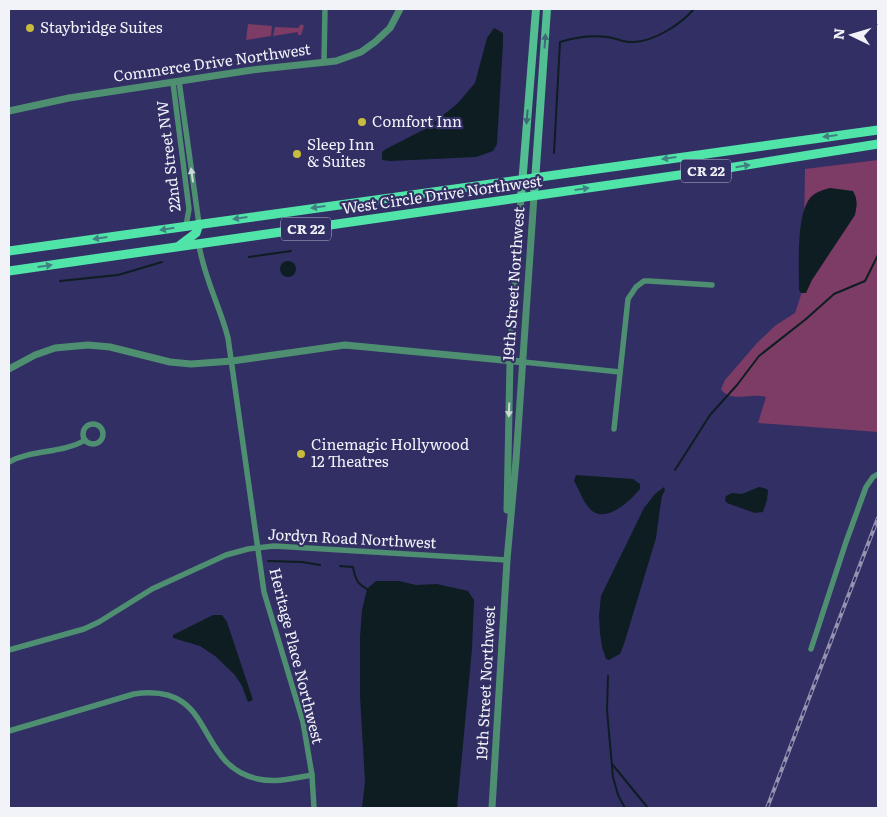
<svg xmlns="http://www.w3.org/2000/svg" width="887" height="817" viewBox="0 0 887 817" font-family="Literata,serif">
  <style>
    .green { fill: #7c3c65 }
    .water { fill: #0d1d22 }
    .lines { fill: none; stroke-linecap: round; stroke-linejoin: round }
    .stream { stroke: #0d1d22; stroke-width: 2 }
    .minor { stroke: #4e8e71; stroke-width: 5.5 }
    .tertiary { stroke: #4e8e71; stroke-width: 7 }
    .secondary { stroke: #52be91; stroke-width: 8 }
    .primary { stroke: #50e4a9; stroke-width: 9 }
    .rail-casing { stroke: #9593b1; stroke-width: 4 }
    .rail { stroke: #322f64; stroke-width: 2; stroke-dasharray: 5.5; stroke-linecap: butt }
    .oneway { fill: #3f6876 }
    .oneway2 { fill: #408083 }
    .oneway3 { fill: #c9d9d7 }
    .poi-dot { fill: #c9bb3b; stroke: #322f64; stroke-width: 2 }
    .labels { text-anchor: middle; stroke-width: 4.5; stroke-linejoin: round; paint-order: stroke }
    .shield { fill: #322f64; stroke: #b8b8cc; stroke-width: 1 }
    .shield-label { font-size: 14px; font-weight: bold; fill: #f2f2f9 }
    .poi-label { font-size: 15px; fill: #f2f2f9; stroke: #322f64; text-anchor: start }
    .street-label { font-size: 15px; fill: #f2f2f9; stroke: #322f64 }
  </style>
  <rect width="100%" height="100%" fill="#322f64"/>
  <g class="green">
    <polygon points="248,24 272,26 271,36 246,40"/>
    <polygon points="301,24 304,26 301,35 298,35 298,32 273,36 275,27 298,28"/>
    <path d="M878,160v272l-120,-9 8,-26c-14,-5 -35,7 -45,-8l4,-9 32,-37 19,-18 19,-12 8,-24 2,-120z"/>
  </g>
  <g class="water">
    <polygon points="494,28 503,33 503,43 497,144 493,151 476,157 390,161 382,160 382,152 386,149 427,128 457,104 475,83 487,38"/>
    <path d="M830,188l23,3c5,9 4,14 2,24l-43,65 -6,13h-5l-2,-3c0,-22 -3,-75 11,-92 5,-6 13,-8 20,-10z"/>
    <circle cx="288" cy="269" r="8"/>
    <path d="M576,475l57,4 7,5v5c-10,12 -35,36 -50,20 -7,-7 -11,-20 -16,-28z"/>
    <polygon points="664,487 665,490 662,496 660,508 656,538 624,644 620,654 609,660 606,659 602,647 600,633 599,616 601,596 644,508 655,494"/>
    <polygon points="759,487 764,488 768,490 767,500 763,512 755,513 727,503 725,500 726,496 732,493 742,494"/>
    <polygon points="376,581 399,581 416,585 437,584 468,591 474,600 472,649 457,808 362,808 365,782 360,696 360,637 362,610 367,589"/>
    <polygon points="213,615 222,615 227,622 253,700 248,702 242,686 235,675 215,656 200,646 173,638 173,635"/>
  </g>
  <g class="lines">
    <g class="stream">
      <path d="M554,153l6,-111c16,-5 30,-7 47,-5 9,1 18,6 27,5 21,-1 47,-18 60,-33"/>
      <polyline points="249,257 291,251"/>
      <polyline points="60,281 118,275 162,262"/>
      <polyline points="675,470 710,415 737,385 759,356 806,319 834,294 865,281 878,255"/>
      <polyline points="268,561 302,562 320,565"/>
      <path d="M340,566l13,1c2,11 4,17 14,22"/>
      <polyline points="608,676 607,710 613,777 618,795 625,808"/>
      <polyline points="612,764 648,808"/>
    </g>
    <g class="minor">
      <polyline points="324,61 325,9"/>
      <polyline points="179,81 199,224"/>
      <polyline points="173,83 189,209 186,226"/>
      <path d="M199,245c5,33 21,61 29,93l36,254 39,130 9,53 2,33"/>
      <polyline points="523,362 620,372"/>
      <circle cx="93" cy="434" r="10"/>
      <polyline points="614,429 628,299 636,287 644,281 649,281 712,285"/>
      <path d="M9,462c24,-13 53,-8 76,-22"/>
      <polyline points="811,649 846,542 866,487 873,477 878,474"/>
      <polyline points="9,650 84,629 99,622 152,589 226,555 248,549 274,546 507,560"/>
      <path d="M9,731l125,-37c84,-12 59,71 124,85 18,4 36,-1 54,-4"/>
    </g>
    <g class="tertiary">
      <polyline points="9,111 69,98 252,70 336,61 361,52 375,42 390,28 400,9"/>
      <polyline points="9,369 35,355 55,348 88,345 110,347 170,362 191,364 232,361 345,345 523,362"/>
      <polyline points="507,510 510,361 521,198"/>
      <polyline points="492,808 507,560 516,460 534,196"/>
    </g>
    <g class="secondary">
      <polyline points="534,196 547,9"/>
      <polyline points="521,198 536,9"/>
    </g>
    <g class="primary">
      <polyline points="180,245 196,233 199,224"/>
      <polyline points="9,251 878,130"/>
      <polyline points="9,271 728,168 878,144"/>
    </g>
    <g class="rail-casing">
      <polyline id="rail" points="767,808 878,518"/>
    </g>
    <use href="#rail" class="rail"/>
  </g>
  <defs><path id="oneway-solid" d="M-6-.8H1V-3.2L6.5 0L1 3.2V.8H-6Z" transform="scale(1.25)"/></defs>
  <g class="oneway">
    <use href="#oneway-solid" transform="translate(545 41) rotate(-86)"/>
    <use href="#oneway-solid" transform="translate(527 117) rotate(95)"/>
  </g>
  <g class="oneway2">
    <use href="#oneway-solid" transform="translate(830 136) rotate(173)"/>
    <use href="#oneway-solid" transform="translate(669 158) rotate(172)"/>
    <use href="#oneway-solid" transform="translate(743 166) rotate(-9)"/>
    <use href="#oneway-solid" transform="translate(582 189) rotate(-8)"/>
    <use href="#oneway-solid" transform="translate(318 207) rotate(172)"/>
    <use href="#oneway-solid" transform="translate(240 218) rotate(172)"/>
    <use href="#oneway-solid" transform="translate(167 229) rotate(171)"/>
    <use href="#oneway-solid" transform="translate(100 238) rotate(172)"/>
    <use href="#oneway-solid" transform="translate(45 266) rotate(-8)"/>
  </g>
  <g class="oneway3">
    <use href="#oneway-solid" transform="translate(192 175) rotate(-98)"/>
    <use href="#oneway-solid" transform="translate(509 410) rotate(92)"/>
  </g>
  <g class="poi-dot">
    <circle cx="30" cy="28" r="5"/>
    <circle cx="362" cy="122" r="5"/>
    <circle cx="297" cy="154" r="5"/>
    <circle cx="301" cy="454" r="5"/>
  </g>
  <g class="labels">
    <g class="shield">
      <rect x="681" y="159.5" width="50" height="23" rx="4"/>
      <rect x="281" y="217.5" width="50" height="23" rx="4"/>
    </g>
    <g class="shield-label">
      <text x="706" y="176">CR 22</text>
      <text x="306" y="234">CR 22</text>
    </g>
    <g class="poi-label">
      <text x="40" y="33">Staybridge Suites</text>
      <text x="372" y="127">Comfort Inn</text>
      <text x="307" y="150">Sleep Inn<tspan x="307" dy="17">&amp; Suites</tspan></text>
      <text x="311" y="450">Cinemagic Hollywood<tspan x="311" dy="17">12 Theatres</tspan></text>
    </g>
    <g class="street-label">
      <text transform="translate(212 63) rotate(-8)" y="5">Commerce Drive Northwest</text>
      <text transform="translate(169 156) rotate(-97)" y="5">22nd Street NW</text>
      <text transform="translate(442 195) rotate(-8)" y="5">West Circle Drive Northwest</text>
      <text transform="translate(514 284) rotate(-86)" y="5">19th Street Northwest</text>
      <text transform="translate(352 539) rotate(3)" y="5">Jordyn Road Northwest</text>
      <text transform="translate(296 656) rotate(76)" y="5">Heritage Place Northwest</text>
      <text transform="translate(486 683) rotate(-87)" y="5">19th Street Northwest</text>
    </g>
  </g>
  <rect width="887" height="817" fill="none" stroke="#f2f2f9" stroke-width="20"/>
  <g transform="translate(852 35) rotate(275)" stroke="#322f64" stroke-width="4" paint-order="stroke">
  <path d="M0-4L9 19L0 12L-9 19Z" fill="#f2f2f9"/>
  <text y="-8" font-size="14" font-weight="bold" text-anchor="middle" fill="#f2f2f9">N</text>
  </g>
</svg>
